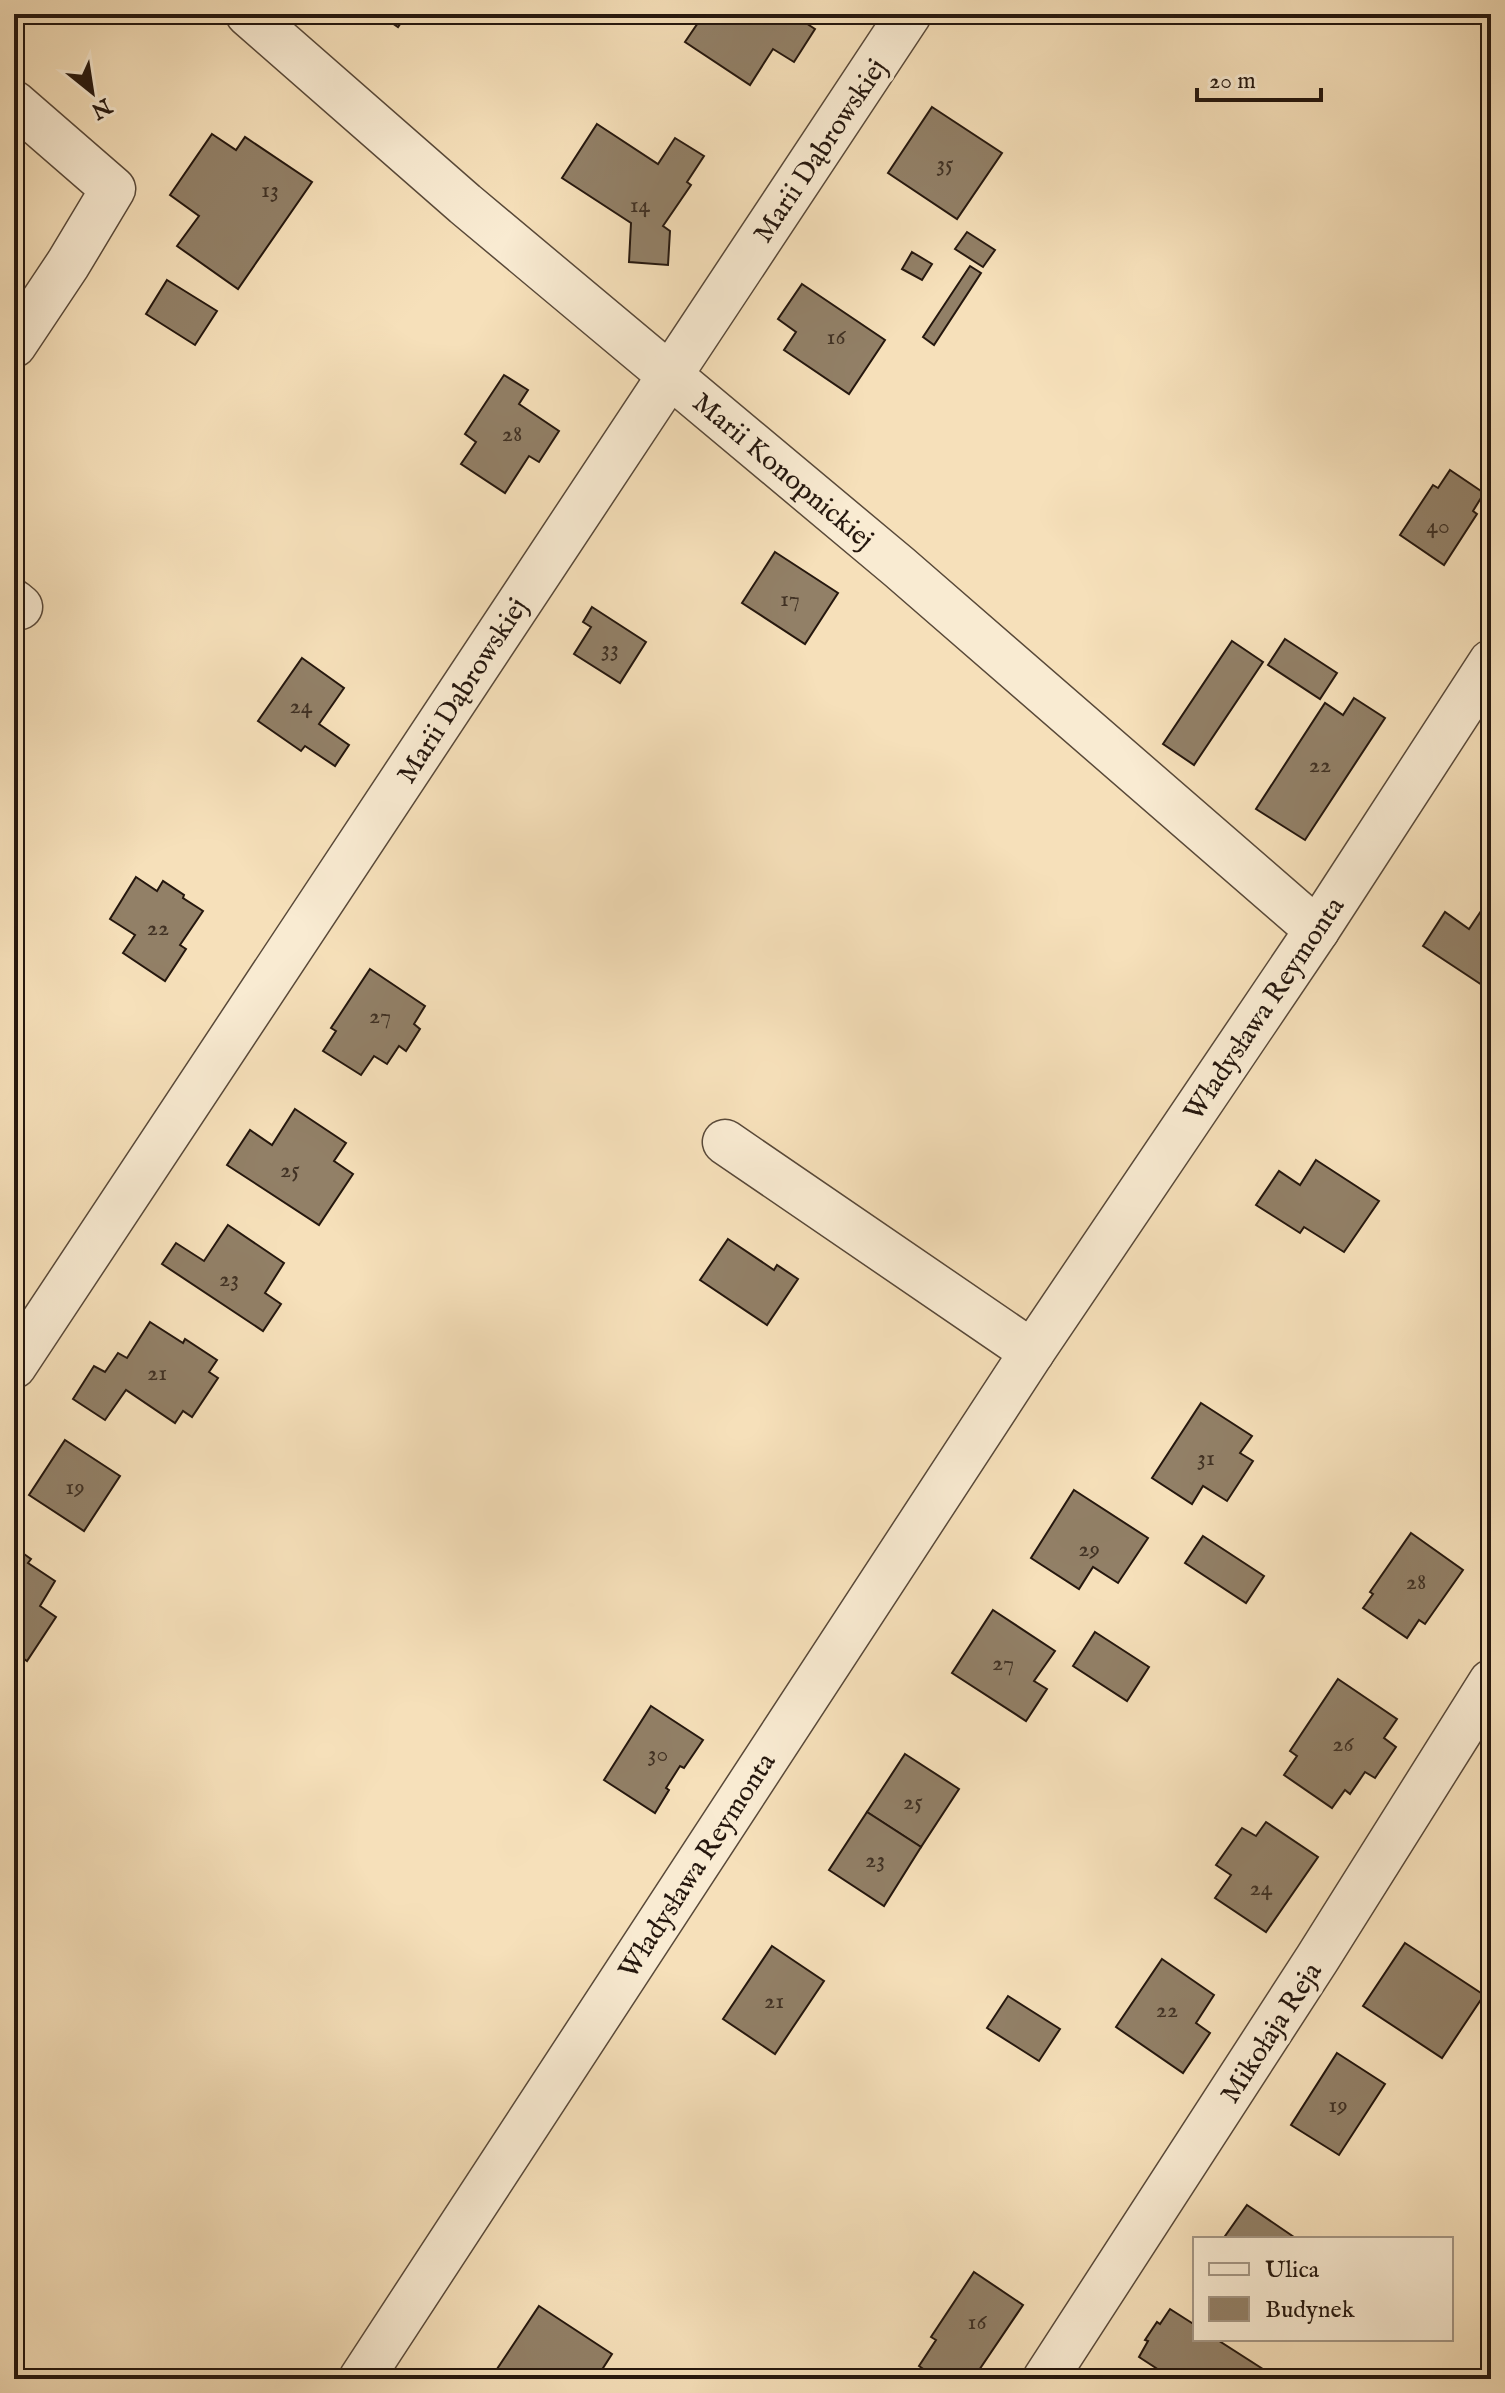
<svg xmlns="http://www.w3.org/2000/svg" width="1505" height="2393" viewBox="0 0 1505 2393" font-family="'IM FELL English',serif">
  <style>
    .building { fill: #928067; stroke: #25170e; stroke-width: 2 }
    .lines { fill: none; stroke-linecap: round; stroke-linejoin: round }
    .minor-casing { stroke: #594939; stroke-width: 47 }
    .minor { stroke: #f9ebd2; stroke-width: 44 }
    .labels { text-anchor: middle; stroke-width: 8; stroke-linejoin: round; paint-order: stroke }
    .number-label { font-size: 24px; fill: #403124 }
    .street-label { font-size: 28px; fill: #25170e; stroke: #f9ebd2 }
  </style>
  <rect width="100%" height="100%" fill="#f6e0ba"/>
  <filter id="stains"><feTurbulence type="fractalNoise" baseFrequency=".0025" numOctaves="4"/><feColorMatrix values="0 0 0 0 .2 0 0 0 0 .09 0 0 0 0 .02 0 0 0 .5 -.17"/></filter>
  <radialGradient id="worn" r=".72"><stop offset=".6" stop-color="#630" stop-opacity="0"/><stop offset="1" stop-color="#630" stop-opacity=".3"/></radialGradient>
  <g class="building">
    <polygon points="379,14 407,14 398,27"/>
    <polygon points="704,14 724,14 729,17 730,14 792,14 815,29 794,62 773,49 750,85 685,42"/>
    <polygon points="932,107 1002,153 957,219 888,173"/>
    <polygon points="597,124 658,164 675,138 704,156 687,182 691,185 663,226 670,231 668,265 629,262 631,223 562,178"/>
    <polygon points="212,134 236,150 245,137 312,182 238,289 177,246 199,216 170,195"/>
    <polygon points="967,232 995,250 983,267 955,249"/>
    <polygon points="912,252 932,264 922,280 902,269"/>
    <polygon points="970,266 981,273 934,345 923,337"/>
    <polygon points="167,280 217,311 195,345 146,314"/>
    <polygon points="802,284 885,340 849,394 784,350 796,332 778,319"/>
    <polygon points="504,375 528,390 519,404 559,431 539,462 529,456 505,493 461,464 476,442 465,434"/>
    <polygon points="1450,470 1484,493 1473,511 1477,514 1444,565 1400,535 1433,485 1438,488"/>
    <polygon points="775,552 838,593 805,644 742,603"/>
    <polygon points="592,607 646,642 620,683 574,654 591,627 583,622"/>
    <polygon points="1285,639 1337,673 1320,699 1268,665"/>
    <polygon points="1232,641 1263,662 1194,765 1163,744"/>
    <polygon points="302,658 344,688 319,724 349,745 335,766 305,746 301,751 258,721"/>
    <polygon points="1354,698 1385,718 1305,840 1256,809 1325,703 1343,715"/>
    <polygon points="136,877 157,891 163,881 184,895 183,898 203,911 180,945 186,949 165,981 123,953 135,935 110,919"/>
    <polygon points="1491,896 1491,1002 1483,997 1488,989 1423,946 1445,912 1469,929"/>
    <polygon points="370,969 425,1006 414,1024 420,1029 406,1051 399,1046 387,1064 374,1056 361,1075 323,1051 336,1031 331,1028"/>
    <polygon points="295,1109 346,1143 334,1161 353,1174 319,1225 227,1165 250,1130 272,1145"/>
    <polygon points="1316,1160 1379,1201 1344,1252 1304,1227 1300,1233 1256,1205 1279,1171 1300,1185"/>
    <polygon points="228,1225 284,1263 265,1293 281,1304 263,1331 162,1264 176,1243 204,1261"/>
    <polygon points="728,1239 774,1270 777,1265 798,1279 767,1325 700,1280"/>
    <polygon points="150,1322 183,1343 185,1339 217,1360 209,1372 218,1378 192,1417 183,1411 175,1423 126,1390 105,1420 73,1399 94,1366 105,1372 118,1353 127,1358"/>
    <polygon points="1201,1403 1252,1436 1240,1453 1253,1461 1227,1501 1203,1486 1192,1504 1152,1478"/>
    <polygon points="65,1440 120,1476 84,1531 29,1495"/>
    <polygon points="1074,1490 1148,1538 1118,1583 1093,1567 1079,1589 1031,1558"/>
    <polygon points="1411,1533 1463,1570 1425,1624 1419,1620 1407,1638 1363,1608 1373,1594 1370,1592"/>
    <polygon points="1203,1536 1264,1576 1246,1603 1185,1563"/>
    <polygon points="14,1547 31,1559 28,1563 55,1581 40,1606 56,1617 27,1661 14,1652"/>
    <polygon points="993,1610 1055,1651 1034,1681 1047,1689 1026,1721 952,1673"/>
    <polygon points="1095,1632 1149,1667 1127,1701 1073,1666"/>
    <polygon points="1338,1679 1397,1719 1384,1738 1396,1747 1375,1778 1365,1772 1350,1794 1345,1790 1332,1808 1284,1775 1297,1756 1290,1751"/>
    <polygon points="651,1706 703,1740 684,1768 680,1766 666,1788 669,1790 655,1813 604,1780"/>
    <polygon points="905,1754 959,1789 921,1847 867,1812"/>
    <polygon points="867,1812 921,1847 884,1906 829,1870"/>
    <polygon points="1266,1822 1318,1857 1266,1932 1215,1898 1231,1875 1216,1865 1242,1828 1256,1836"/>
    <polygon points="1405,1943 1484,1995 1442,2058 1363,2006"/>
    <polygon points="772,1946 824,1981 775,2054 723,2019"/>
    <polygon points="1162,1959 1214,1995 1196,2023 1210,2033 1183,2073 1116,2027"/>
    <polygon points="1008,1996 1060,2029 1039,2061 987,2028"/>
    <polygon points="1337,2053 1385,2084 1339,2155 1291,2125"/>
    <polygon points="1247,2205 1294,2237 1293,2239 1223,2239"/>
    <polygon points="974,2272 1023,2305 973,2379 938,2379 919,2366 936,2340 931,2337"/>
    <polygon points="539,2306 612,2354 596,2379 506,2379 495,2372"/>
    <polygon points="1170,2309 1195,2325 1195,2339 1216,2339 1266,2371 1261,2379 1185,2379 1176,2374 1173,2379 1139,2357 1148,2341 1145,2340 1157,2322 1160,2324"/>
  </g>
  <g class="lines">
    <g class="minor-casing">
      <g id="minor">
        <polyline points="248,14 465,204 899,567 1317,930"/>
        <polyline points="14,103 113,189 68,264 14,345"/>
        <polyline points="14,602 20,607"/>
        <polyline points="725,1142 1032,1352"/>
        <polyline points="14,1366 909,14"/>
        <polyline points="361,2379 1032,1352 1317,930 1491,662"/>
        <polyline points="1045,2379 1317,1959 1491,1682"/>
      </g>
    </g>
    <use href="#minor" class="minor"/>
  </g>
  <g class="labels">
    <g class="number-label">
      <text x="945" y="171">35</text>
      <text x="270" y="197">13</text>
      <text x="640" y="212">14</text>
      <text x="836" y="344">16</text>
      <text x="512" y="441">28</text>
      <text x="1438" y="533">40</text>
      <text x="790" y="606">17</text>
      <text x="610" y="656">33</text>
      <text x="301" y="713">24</text>
      <text x="1320" y="772">22</text>
      <text x="158" y="935">22</text>
      <text x="380" y="1023">27</text>
      <text x="290" y="1177">25</text>
      <text x="229" y="1286">23</text>
      <text x="157" y="1380">21</text>
      <text x="1206" y="1465">31</text>
      <text x="75" y="1494">19</text>
      <text x="1089" y="1556">29</text>
      <text x="1416" y="1589">28</text>
      <text x="1003" y="1670">27</text>
      <text x="1343" y="1751">26</text>
      <text x="658" y="1761">30</text>
      <text x="913" y="1809">25</text>
      <text x="875" y="1867">23</text>
      <text x="1261" y="1895">24</text>
      <text x="774" y="2008">21</text>
      <text x="1167" y="2017">22</text>
      <text x="1338" y="2112">19</text>
      <text x="977" y="2329">16</text>
    </g>
    <g class="street-label">
      <text transform="translate(819 150) rotate(-56)" y="10">Marii Dąbrowskiej</text>
      <text transform="translate(784 470) rotate(40)" y="10">Marii Konopnickiej</text>
      <text transform="translate(461 690) rotate(-57)" y="10">Marii Dąbrowskiej</text>
      <text transform="translate(1263 1008) rotate(-56)" y="10">Władysława Reymonta</text>
      <text transform="translate(696 1865) rotate(-57)" y="10">Władysława Reymonta</text>
      <text transform="translate(1270 2032) rotate(-57)" y="10">Mikołaja Reja</text>
    </g>
  </g>
  <rect width="1505" height="2393" fill="none" stroke="#f6e0ba" stroke-width="48"/>
  <rect x="16" y="16" width="1473" height="2361" fill="none" stroke="#25170e" stroke-width="4"/>
  <rect x="24" y="24" width="1457" height="2345" fill="none" stroke="#25170e" stroke-width="2"/>
  <rect x="1193" y="2237" width="260" height="104" fill="#f9ebd2" stroke="#a49684" stroke-width="2"/>
  <rect x="1209" y="2263" width="40" height="12" fill="#f9ebd2" stroke="#a49684" stroke-width="2"/>
  <text x="1265" y="2277" font-size="24" fill="#25170e">Ulica</text>
  <rect x="1209" y="2297" width="40" height="24" fill="#928067" stroke="#a49684" stroke-width="2"/>
  <text x="1265" y="2317" font-size="24" fill="#25170e">Budynek</text>
  <g transform="translate(92 92) rotate(150)" stroke="#f9ebd2" stroke-width="6" paint-order="stroke">
  <path d="M0-6L14 30L0 20L-14 30Z" fill="#25170e"/>
  <text y="-12" font-size="22" font-weight="bold" text-anchor="middle" fill="#25170e">N</text>
  </g>
  <path d="M1197 88v12h124v-12" fill="none" stroke="#25170e" stroke-width="4"/>
  <text x="1209" y="88" font-size="24" fill="#25170e" stroke="#f9ebd2" stroke-width="6" paint-order="stroke">20 m</text>
  <rect width="100%" height="100%" filter="url(#stains)"/>
  <rect width="100%" height="100%" fill="url(#worn)"/>
</svg>
